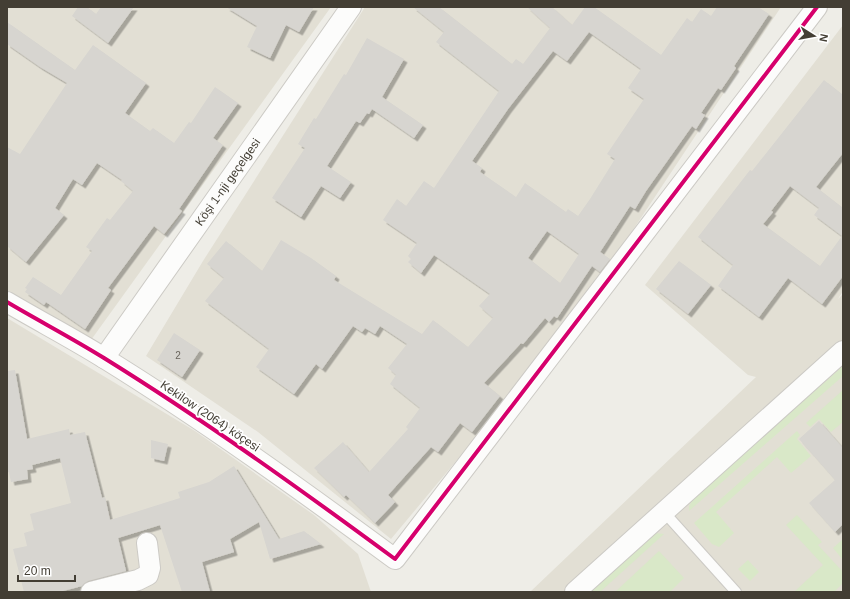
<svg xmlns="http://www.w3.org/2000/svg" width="850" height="599" viewBox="0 0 850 599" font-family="Helvetica,sans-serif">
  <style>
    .residential { fill: #e2dfd4 }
    .green { fill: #d9e8c8 }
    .building { fill: #d7d5d0; fill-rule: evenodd; filter: url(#shadow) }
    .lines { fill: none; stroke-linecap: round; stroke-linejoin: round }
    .service-casing { stroke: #cccac5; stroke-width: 12 }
    .minor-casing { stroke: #cccac5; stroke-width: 22 }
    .service { stroke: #fcfcfb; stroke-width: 10 }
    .minor { stroke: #fcfcfb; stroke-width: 20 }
    .cycleway-casing { stroke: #fff; stroke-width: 6 }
    .cycleway { stroke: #d6006c; stroke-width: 4 }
    .labels { text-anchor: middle; stroke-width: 3.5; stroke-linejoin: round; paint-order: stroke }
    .number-label { font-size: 10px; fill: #69645c }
    .street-label { font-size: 12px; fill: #433e34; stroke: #fff }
  </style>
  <defs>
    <filter id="shadow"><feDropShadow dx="3.5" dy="3.5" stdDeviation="0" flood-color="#0004"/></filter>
  </defs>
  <rect width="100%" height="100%" fill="#eeede7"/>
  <g class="residential">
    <polygon points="7,7 331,7 91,340 7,290"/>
    <polygon points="365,7 781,7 613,260 472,442 391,539 258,432 146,356 203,261"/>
    <polygon points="843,25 843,291 838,299 843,294 843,592 530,592 756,377 748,375 645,285"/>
    <polygon points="7,318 195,431 314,515 358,554 371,592 7,592"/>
  </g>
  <g class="green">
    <polygon points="843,366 843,376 689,511 689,506 694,497"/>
    <polygon points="843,390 843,422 831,432 819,419 810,427 806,423"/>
    <polygon points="797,431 800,435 797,439 811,456 791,473 777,457 716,512 734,533 719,547 712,544 694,523"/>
    <polygon points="797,515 822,542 818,545 843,572 843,583 834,592 794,592 823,565 786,525"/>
    <polygon points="656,533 664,534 600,592 589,592 651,535"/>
    <polygon points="843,539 843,560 833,548"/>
    <polygon points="659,551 684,578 670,592 615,592"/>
    <polygon points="748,560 759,572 750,581 738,569"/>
  </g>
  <g class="building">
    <polygon points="78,7 87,7 96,14 101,7 134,7 108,43 72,16"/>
    <polygon points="226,7 314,7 299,32 286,25 270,58 247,47 257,26"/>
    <path d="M413,7h26l73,57 4,-5 7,5 27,-36 -23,-21h25l20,18 13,-18h9l67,48 26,-37 5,4 9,-13 10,7 6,-9h41l11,7 -35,52 2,2 -15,22 -3,-2 -17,25 4,2 -9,14 -4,-3 -46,65 -11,18 -5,-3 -30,46 10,7 -10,13 -8,-6 -35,52 -3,-2 -5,6 -4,-4 -22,26 -2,-1 -37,40 16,13 -28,36 -12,-9 -22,29 -7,-5 -43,48 7,7 -20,21 -29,-28 -2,2 -30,-29 29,-26 26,30 39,-43 -2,-2 14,-19 -30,-24 6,-9 -8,-7 19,-24 -27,-18 -5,8 -10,-6 -3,4 -9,-6 -31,43 -6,-5 -22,30 -38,-27 13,-18 -64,-48 19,-23 -17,-14 19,-23 36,30 19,-31 30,18 25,18 -2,4 88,54 11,-14 35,27 25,-29 -14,-12 11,-12 -56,-39 -13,18 -13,-11 3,-3 -3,-3 9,-13 -34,-23 14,-21 9,7 18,-25 10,7 65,-97 -63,-49 8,-10zM589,32l52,37 -13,19 16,11 -37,55 8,5 -25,40 -12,17 -10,-7 -2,3 -41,-29 -9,14 -36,-25 2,-4 -10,-7 36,-52 45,-58 14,10zM547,231l32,23 -19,29 -32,-25z"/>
    <polygon points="7,22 75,70 93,45 146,83 125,113 150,131 153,128 174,143 189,122 191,123 215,87 238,103 213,138 223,145 179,209 182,211 164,234 154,226 108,288 111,290 85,329 46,302 44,305 25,292 27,289 25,288 33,277 61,295 92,251 86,247 107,218 110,220 133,191 121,181 122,180 97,163 82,185 73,179 55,208 64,215 26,262 7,246 7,147 20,154 67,83 40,67 7,44"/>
    <polygon points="367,38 404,59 382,97 423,125 414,138 372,109 369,114 367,113 360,123 356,121 327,166 351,182 340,198 321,186 301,217 272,198 305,148 298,144 314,118 316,119 344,74 346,75"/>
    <path d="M824,80l19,15v58l-27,34 27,21v68l-21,28 -34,-26 -29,39 -41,-31 15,-21 -35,-28 52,-67 2,1zM790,186l29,22 -5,7 28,21 -22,30 -57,-42 10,-12 -2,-1z"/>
    <polygon points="679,261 711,285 688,314 656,289"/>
    <polygon points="174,333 200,350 182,377 157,360"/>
    <polygon points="15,370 27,439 69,429 70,435 85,432 102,498 105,497 110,520 180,498 178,492 209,482 234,466 279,539 304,531 321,544 270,559 259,522 230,539 234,552 202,562 210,592 182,592 160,525 118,538 126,571 88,581 82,586 59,592 24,592 13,549 27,546 24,533 34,530 30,514 71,503 60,458 32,465 33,469 27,470 28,479 11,482 9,472 7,473 7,371"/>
    <polygon points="819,421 843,448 843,524 835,532 809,503 835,480 799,439"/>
    <polygon points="151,440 168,444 164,461 151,458"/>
  </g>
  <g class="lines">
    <g class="service-casing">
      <polyline id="service" points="664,512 736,592"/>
    </g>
    <g class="minor-casing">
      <g id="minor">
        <path d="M7,302c32,19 65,36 97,56 100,62 196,131 291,201l422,-552"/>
        <path id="s1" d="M104,358l247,-351"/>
        <polyline points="91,592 138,580 148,575 150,568 147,543"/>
        <polyline points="575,592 843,351"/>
      </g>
    </g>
    <use href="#service" class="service"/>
    <use href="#minor" class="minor"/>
    <g class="cycleway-casing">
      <path id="cycleway" d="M7,302c32,19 65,36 97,56 100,62 196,131 291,201l422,-552"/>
    </g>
    <use href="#cycleway" class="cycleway"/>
  </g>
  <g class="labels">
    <g class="number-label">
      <text x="178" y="359">2</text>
    </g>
    <g class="street-label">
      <text dy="4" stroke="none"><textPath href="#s1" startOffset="215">Köşi 1-nji geçelgesi</textPath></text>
      <text transform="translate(210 416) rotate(34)" y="4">Kekilow (2064) köçesi</text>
    </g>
  </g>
  <rect width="850" height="599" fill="none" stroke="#433e34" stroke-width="16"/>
  <g transform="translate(814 36) rotate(101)" stroke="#ffffff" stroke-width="3" paint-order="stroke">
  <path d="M0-3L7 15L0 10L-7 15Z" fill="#433e34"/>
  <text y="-6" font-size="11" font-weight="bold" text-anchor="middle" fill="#433e34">N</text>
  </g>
  <path d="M18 575v6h57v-6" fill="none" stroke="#433e34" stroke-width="2"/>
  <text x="24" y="575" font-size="12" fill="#433e34" stroke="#ffffff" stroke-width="3" paint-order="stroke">20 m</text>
</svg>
